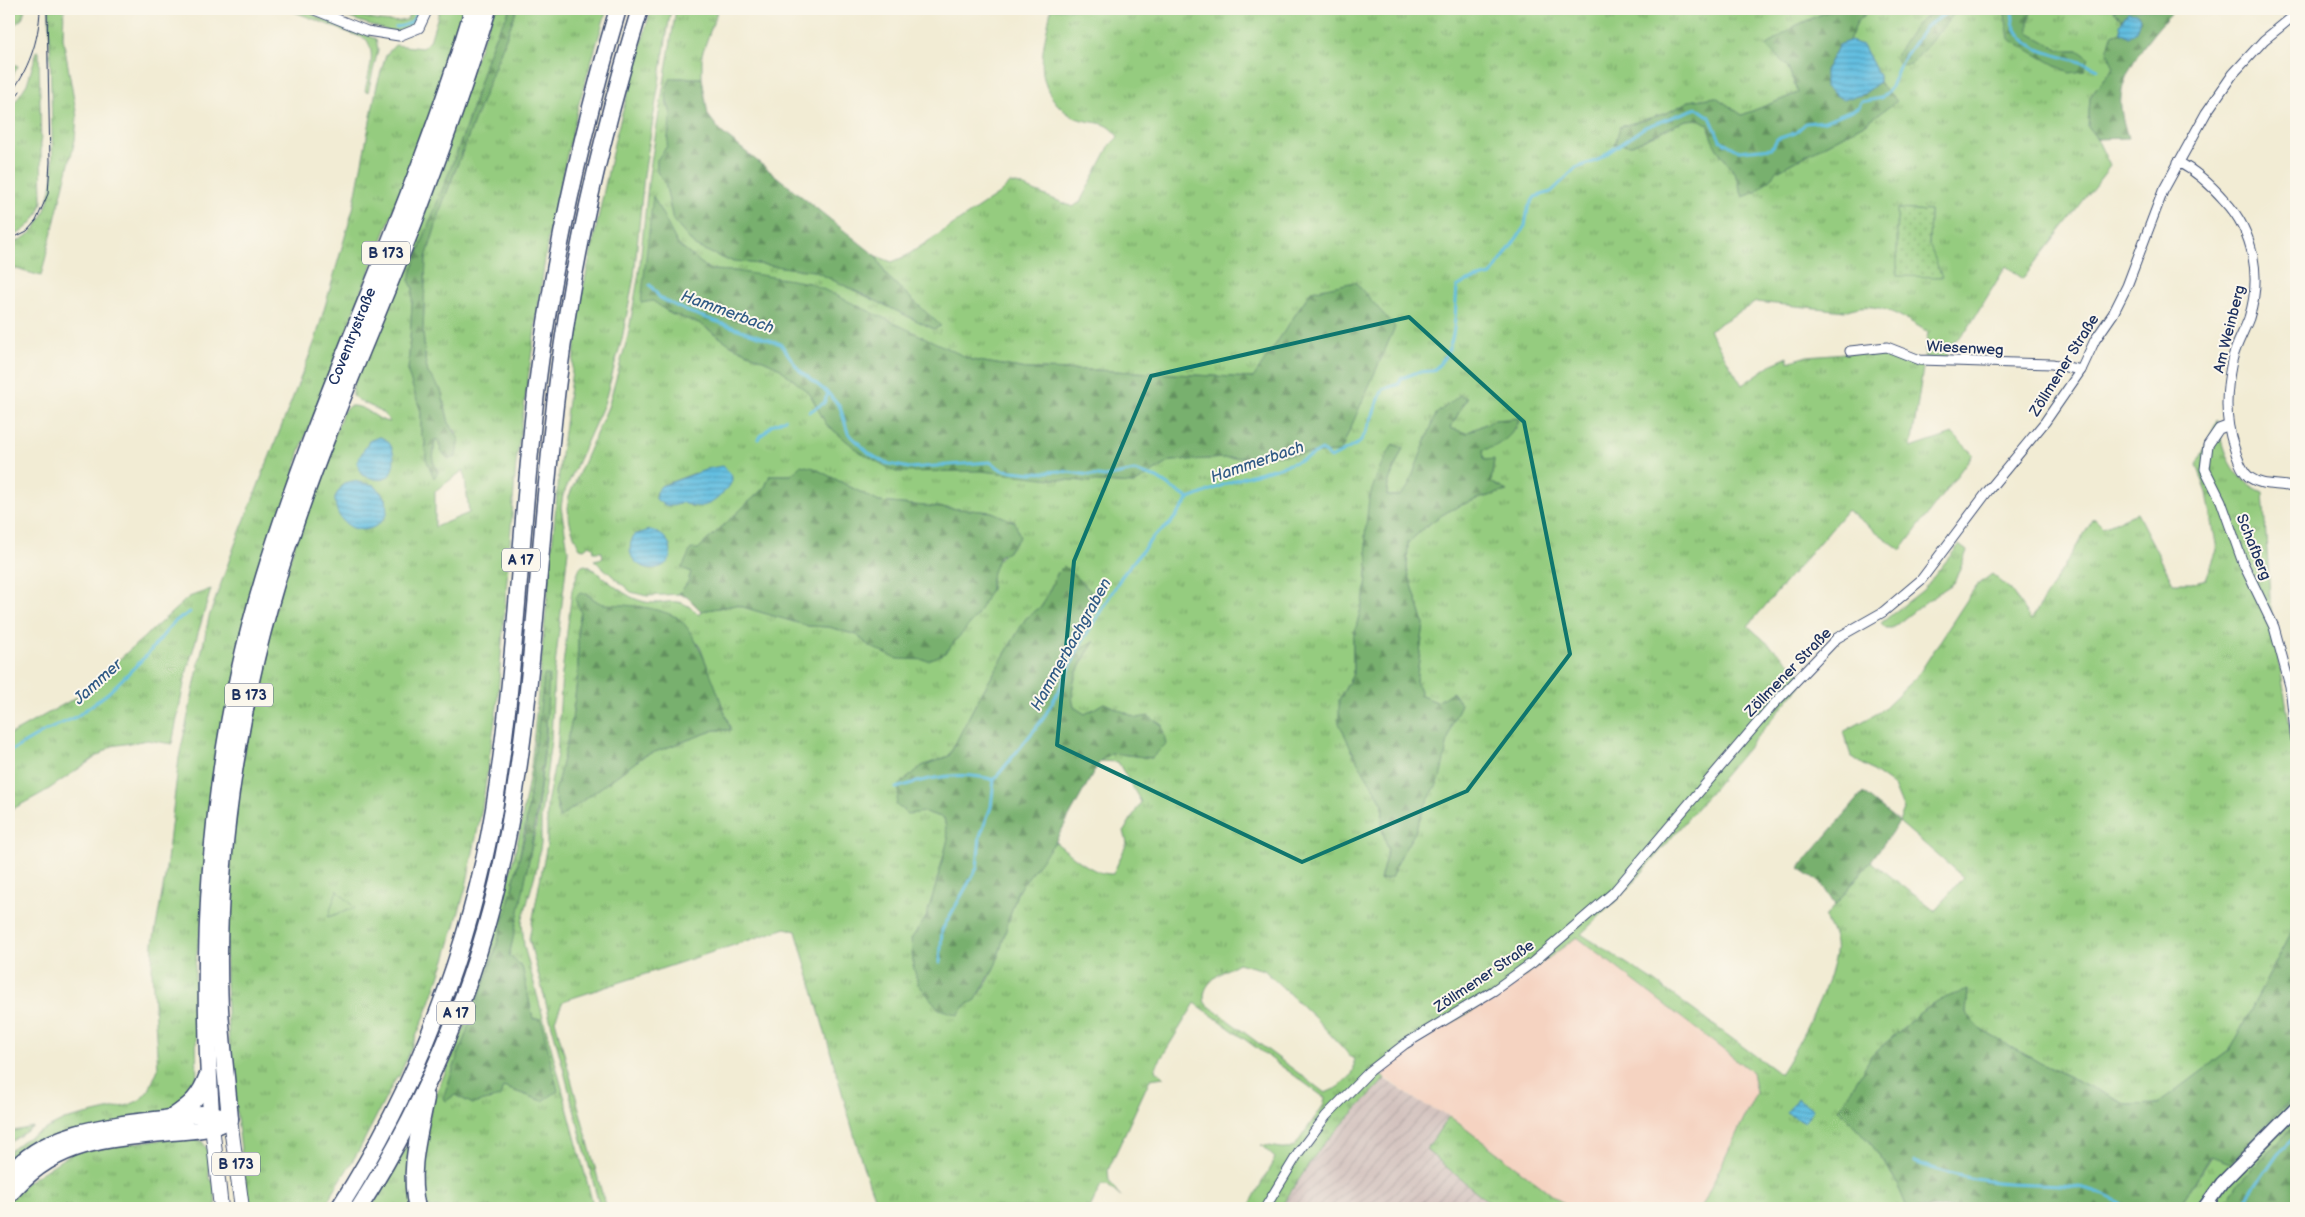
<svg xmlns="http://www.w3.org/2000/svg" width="2305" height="1217" viewBox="0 0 2305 1217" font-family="'Balsamiq Sans',sans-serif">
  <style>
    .built { fill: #f5d3c1 }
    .industrial { fill: url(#industrial-furrows) }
    .grass { fill: url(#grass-tufts); stroke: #587e6e; fill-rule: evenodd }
    .forest { fill: url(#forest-firs); stroke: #4a7066 }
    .park { fill: #95cc7f; stroke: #587e6e }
    .garden { fill: url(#garden-dots); stroke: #587e6e }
    .water { fill: url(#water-rules); stroke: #3e769f }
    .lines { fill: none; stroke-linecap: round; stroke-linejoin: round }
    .stream { stroke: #62bee0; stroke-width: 3 }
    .street-casing { stroke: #3b4b70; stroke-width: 11 }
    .secondary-casing { stroke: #3b4b70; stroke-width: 15 }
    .primary-casing { stroke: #3b4b70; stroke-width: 16 }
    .highway-casing { stroke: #3b4b70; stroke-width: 19 }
    .street { stroke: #fff; stroke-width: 9 }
    .secondary { stroke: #fff; stroke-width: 12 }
    .primary { stroke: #fff; stroke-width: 14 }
    .highway { stroke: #fff; stroke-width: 16 }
    .tram { stroke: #1b2f5e; stroke-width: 1 }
    .marked { fill: none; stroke: #0f766e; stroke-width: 4; stroke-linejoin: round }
    .labels { text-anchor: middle; stroke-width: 4; stroke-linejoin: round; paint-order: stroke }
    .shield { fill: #fbf7ec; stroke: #5e6b89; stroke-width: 1 }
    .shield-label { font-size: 14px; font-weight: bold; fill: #1b2f5e }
    .street-label { font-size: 15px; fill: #1b2f5e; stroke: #fbf7ec }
    .water-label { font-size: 16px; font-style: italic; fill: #305a85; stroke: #fbf7ec }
  </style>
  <defs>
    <pattern id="industrial-furrows" width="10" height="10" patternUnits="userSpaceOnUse" patternTransform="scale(1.25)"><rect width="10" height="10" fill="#d1c0bc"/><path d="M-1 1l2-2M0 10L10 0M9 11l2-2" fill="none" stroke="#b3a5a4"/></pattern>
    <pattern id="grass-tufts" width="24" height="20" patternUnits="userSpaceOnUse" patternTransform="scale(1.25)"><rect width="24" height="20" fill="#95cc7f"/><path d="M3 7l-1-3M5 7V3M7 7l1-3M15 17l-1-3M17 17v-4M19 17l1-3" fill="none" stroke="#79a66b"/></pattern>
    <pattern id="forest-firs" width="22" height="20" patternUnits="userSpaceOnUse" patternTransform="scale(1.25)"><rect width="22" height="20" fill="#78b06e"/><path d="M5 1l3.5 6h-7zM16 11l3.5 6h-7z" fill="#62905e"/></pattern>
    <pattern id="garden-dots" width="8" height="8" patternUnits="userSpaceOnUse" patternTransform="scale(1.25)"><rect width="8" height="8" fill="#95cc7f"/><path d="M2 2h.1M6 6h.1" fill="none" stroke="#79a66b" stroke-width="1.8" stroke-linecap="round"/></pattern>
    <pattern id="water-rules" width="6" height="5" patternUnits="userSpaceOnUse" patternTransform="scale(1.25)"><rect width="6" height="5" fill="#62bee0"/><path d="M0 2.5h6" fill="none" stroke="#509bb9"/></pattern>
  </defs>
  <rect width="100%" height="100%" fill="#fbf7ec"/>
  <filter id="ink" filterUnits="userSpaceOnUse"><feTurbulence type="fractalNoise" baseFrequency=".02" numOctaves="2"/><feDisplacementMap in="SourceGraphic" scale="10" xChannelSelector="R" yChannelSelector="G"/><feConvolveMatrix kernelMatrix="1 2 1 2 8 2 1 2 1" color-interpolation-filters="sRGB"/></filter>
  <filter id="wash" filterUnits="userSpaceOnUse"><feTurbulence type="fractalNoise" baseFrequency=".0096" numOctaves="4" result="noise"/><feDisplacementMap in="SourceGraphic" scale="20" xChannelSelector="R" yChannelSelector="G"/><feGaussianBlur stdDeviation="1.12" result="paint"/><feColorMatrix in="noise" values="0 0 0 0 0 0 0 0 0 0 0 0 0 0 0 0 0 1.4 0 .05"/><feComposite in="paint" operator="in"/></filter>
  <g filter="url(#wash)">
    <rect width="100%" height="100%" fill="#f2ecd4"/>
    <polygon class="built" points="1577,936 1752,1072 1756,1093 1701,1208 1569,1208 1449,1116 1419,1102 1378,1073 1415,1044 1493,999"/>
    <polygon class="industrial" points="1385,1079 1419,1102 1449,1116 1569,1208 1280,1208 1320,1148"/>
    <g class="grass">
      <polygon points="9,9 25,9 22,19 9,29"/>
      <path d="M49,9h15l-1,29 14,79 -2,23 -34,136 -32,-9v-23c33,-8 41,-42 44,-71z"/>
      <path d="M287,9h13l76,30 2,11 -10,42 -3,-1c3,-17 12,-37 1,-52z"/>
      <path d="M322,9c30,0 54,18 84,11l8,-11h8l-7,17 -16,6 -10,-1z"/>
      <polygon points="440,9 467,9 452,60 299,453 202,921 195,966 197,1086 182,1108 9,1168 10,1151 22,1141 64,1120 129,1105 140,1100 149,1090 158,1069 152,971 153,943 165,877 179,758 209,617 234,547 315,341 353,209 377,85 386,55 395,45 422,48 430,41"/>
      <path d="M494,9h16c-4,11 -12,19 -16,30 -13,34 -21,70 -34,105 -16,46 -36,89 -51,136l4,8 -5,85 13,39v22l4,7 1,18 12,13 -5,-11 2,-22 4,2 2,10 16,-18 -8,-10 -8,-33 -13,-17 -3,-14 -2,-29 3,-72 16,-53 75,-196h90l-28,94 -31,135 -32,226 -19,243 -15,101 -16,79 -20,70 -19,54 -28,66 -2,-1 -39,76 -35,56h-74c-12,-89 -26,-182 -23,-272 4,-125 25,-254 63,-374 16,-50 36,-100 54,-150l6,-6c18,-2 28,16 41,16 -8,-15 -24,-15 -37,-26v-10zM379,437l6,42 -23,-4 -5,-13 12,-21zM464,470l5,43 -34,14v-36zM344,483l30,2 12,13 1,9 -52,-10z"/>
      <path d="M651,9h20l-27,166 -10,102 -12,62 -18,65 -41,91 -2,12 7,43 -14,125 -3,65 -10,76v27l-4,24 -15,55 2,24 70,262h-172l-5,-31 15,-74 34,-79 24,-68 29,-121 12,-68 29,-305 22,-168 33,-155zM548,675l-2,62 -10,89 -27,131 13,9 11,53h8l2,82 -40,-14 -30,17 -18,-9 -12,3c24,-68 51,-135 68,-205 18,-72 26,-145 37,-218z"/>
      <path d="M676,9h42l-16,45v24h-31l-5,24 5,11 -4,33 -10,14v12l8,10 8,38 22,26 32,14 87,11 120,58 6,-3 -53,-50 -11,-20 16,6 14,-6 93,-62 11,-11 7,1 56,23 7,-5 30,-57 8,-8c-9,-16 -20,-13 -36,-17 -11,-3 -17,-8 -25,-16 -25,-29 -12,-61 -6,-95h782l-38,17 -7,41 10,26 -56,22 -26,-18 -27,4 -22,12 -48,14 13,18 54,-25 13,-1 10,6c1,22 16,32 26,49 3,7 5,16 8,23l13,-5 23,-22 87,-47 30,-22 -17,-19v-6l-16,-31 -14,-4 8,-19 14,-13h65l-21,17 43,-17h46l3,13 62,51 9,-23h-18l-32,-17 1,-15 3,-9h81l9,11 -1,12 -9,3 2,32 -24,30 -2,30 9,12 13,27 -87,113 -17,-13 -39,64 -19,17 -2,12 -22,-1 4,-26c-26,-15 -51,-34 -83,-21l-89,-9 -47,28 33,55 30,-21 16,-7v5l19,-6 76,-6 40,18 -12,80 42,-14 20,20 -72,96 -54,-40 -99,116 59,52 -179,211 -47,45 73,47 126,93c16,-24 60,-105 55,-131 -1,-9 -7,-18 -10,-26l46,-56 64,50 28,-34 -64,-55 5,-12 -10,-24 -43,-30 -8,-24 37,-20 38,-37 58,-89 16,-12 19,16 20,30 63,-102 9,9 34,-14 36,70h19l14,-4 11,-29 -10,-57 -10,-28 20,-45c8,32 13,58 46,72l8,118 18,112 7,69v86l-5,56 -61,117 -72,54 -30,1 -86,-41 -61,-34 -15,-17 2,-22 -47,21 -49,43 -32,55c32,35 50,52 67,98h-206l55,-115 -4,-21 -175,-135 -84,62 -78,45 -37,29 7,6 -65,69 -40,60h-32l27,-50 -14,-13 28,4 6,-3 28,-40 2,-8 -130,-95 -40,65 1,3 8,6 -14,2 -42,91 1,11 12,16 -14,-12h-6l-11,23h-212l-15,-42 -67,-235 -10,-3 -223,73 -8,19 51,188h-6l-71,-269 18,-95v-41l10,-49 5,-81 10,-83 8,-23 5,-2 5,2c17,12 35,31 55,35 24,4 33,-9 54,13l2,-4 35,-6 72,21 21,1 28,8 12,11 122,-57c-1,-16 4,-31 18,-39l5,-28 -22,-10 -113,-10 -65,-34 -23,7h-21l-5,12 -67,62 -15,19 8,4 -3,10 -9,12 -32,2 -16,-4 -37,-32 9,-2 -1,-6h-9l1,-4 -5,-3 -5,4 -4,-1c-9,-16 -14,-34 -11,-52l39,-89 20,-71 11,-63 10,-98zM653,197l25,48 32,25 25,1 170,59 67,30 55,9 67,1 160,8 57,-87 59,91 -30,70 -170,9 -36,23 -82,-5 -192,-27 -34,-28 -16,-30 -32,-27 -47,-22 -32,-22 -28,-9 -18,-13zM1897,209l33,2 -1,33zM1467,399l-17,29 16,5 28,-13 26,-1 -5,11 -32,20 1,10h10l-3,22 15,9c-44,12 -65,19 -98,52l-1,26 17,55 -8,58 6,14 15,6 24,2c-16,32 -24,68 -36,101 -9,26 -24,48 -34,73l-11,2 8,-31 -6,-20 1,-25 -13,-23 -31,-81 14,-26v-35l13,-50 2,-29 -3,-25 38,-87 -15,35 -1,13h13l8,-9zM695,473l-3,34 -31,-21zM1058,572l33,20 -5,25 -14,27 1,10 21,-12c-12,20 -27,41 -20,65l11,7 19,-11 33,15 15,40 -41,-5 -11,8 18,1 23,40 -17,29 3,12 -14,31c-21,1 -42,-20 -58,-32 -11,14 -32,36 -38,52 -13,32 -19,95 -52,112l-54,-67 15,-21 10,-33 12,-46 -4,-21 -19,-6 -3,-46 27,-10 26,-51 51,-87 16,-12zM585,593l16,11 43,4 33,9 23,30 31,83h-16l-71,26 -85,62 -4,-25 17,-73 6,-47v-47zM1238,963l26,7 52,49 38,41v9l-3,7 -12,11 -14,6 -120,-90c-6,-20 18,-31 33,-40z"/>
      <path d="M37,51h2l3,150c-3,18 -17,31 -33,37v-127l18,-27z"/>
      <polygon points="9,62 18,66 9,82"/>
      <polygon points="1959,545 1967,551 1954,583 1928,600 1892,628 1886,628 1881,623 1923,590"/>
      <polygon points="211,589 186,674 172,744 148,740 112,746 46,791 9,811 9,735 77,697 189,597"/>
      <polygon points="2296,1094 2296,1123 2237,1185 2222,1208 2178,1208 2212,1156 2282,1110"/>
      <polygon points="1449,1116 1563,1203 1569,1208 1496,1208 1426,1150"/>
      <polygon points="33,1127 9,1143 9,1132"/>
      <polygon points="194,1138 202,1141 209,1152 209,1179 214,1182 216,1208 9,1208 9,1201 24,1184 72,1153 146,1141"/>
      <polygon points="410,1141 412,1208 371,1208"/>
    </g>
    <g class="forest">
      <path d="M510,9h7l-75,196 -16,53 -3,72 2,29 3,14 13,17 8,33 10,16 -3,18 -8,2 -7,-8 -2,-10 -4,-2 -2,22 5,11 -4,6 -8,-19 -1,-18 -4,-7v-22l-13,-39 5,-85 -4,-8c16,-50 37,-98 55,-147 11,-31 18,-63 30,-94 4,-11 12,-19 16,-30z"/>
      <path d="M1833,9h38l-14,13 -8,19 -10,4 -14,26 39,23 15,-12 18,19 -31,22 -87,47 -23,22 -13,5c-3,-7 -5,-16 -8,-23 -10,-17 -25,-27 -26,-49l-10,-6 -13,1 -54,25 -17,-1 5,-17 47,-14 22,-12 27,-4 26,18 56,-22 -10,-26 -22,-21 29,-20z"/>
      <polygon points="1936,9 1958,9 1912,64 1899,65 1895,56 1915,26"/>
      <polygon points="2004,9 2032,9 2029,18 2029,33 2060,50 2078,50 2089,58 2084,71 2069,73 2009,39"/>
      <path d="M2113,9h62c-22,24 -58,64 -54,99 1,10 4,20 7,30l-31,1 -9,-12 2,-30 24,-30 -7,-15 5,-17 9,-3 8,5 -1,-25 -6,8z"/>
      <path d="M671,78h31l6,37 13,17 155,124 11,20 54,50 -7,3 -120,-58 -87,-11 -32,-14 -22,-26 -8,-38 -8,-10v-12l10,-14 4,-33c-6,-13 -7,-23 0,-35z"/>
      <polygon points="653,196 678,245 710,270 735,271 810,283 972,360 1027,369 1094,370 1253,378 1311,291 1355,282 1395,327 1340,452 1170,461 1134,484 1052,479 981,471 896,472 860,452 826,424 810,394 778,367 731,345 699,323 671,314 653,301 641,303"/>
      <path d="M1460,395l7,3 -17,30 16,5 28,-13 26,-2c-7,18 -19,28 -37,32l1,10 10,-1 -3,23 16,9c-44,11 -66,19 -99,52l-1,26 17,55 -8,57 6,15 15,6 15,-10 9,12 -10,22 -11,53 -15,27 -11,28 -15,25 -8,19 -11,2 8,-31 -6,-20 1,-25 -28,-47 -16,-34v-23l14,-26v-35l13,-50 2,-29 -3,-25 4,-37 10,-28 14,-26 10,4 -15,35 -1,13h13l8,-9 28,-73z"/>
      <polygon points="801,465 814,468 879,502 992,512 1015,522 1020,537 1009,550 999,556 991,578 991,589 976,617 945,653 929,660 897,659 869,646 857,635 829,627 808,626 736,605 701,611 687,597 679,594 688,582 691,572 682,568 691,549 698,549 765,487 770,475 791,475"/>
      <path d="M1064,566l27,25 -1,16 -18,36 1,11 22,-13c-13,20 -28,41 -21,66l11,7 19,-11 33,15 11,-2 14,9 4,19 -14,14 -41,-5 -11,8 -45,81 -38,50 -21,72 -20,36 -11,6 -7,9 -19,-6 -21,-25 -5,-19 -2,-26 15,-21 10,-33 12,-46 -4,-21 -19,-6 -17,2 -12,-9 4,-21 22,-18 27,-10 26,-51 51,-87 16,-12 16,-34z"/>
      <path d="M580,593c10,0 15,10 24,11 23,1 51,2 72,13 22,11 46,89 55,113h-16l-71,26 -85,62 -4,-25 17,-73 6,-47v-47l3,-14 -6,-13z"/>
      <path d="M544,675h5c-4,96 -18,188 -40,281l13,10 11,53h8l17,72 -15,10 -40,-14 -3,10 -27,7 -18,-9 -9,6 -3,-3 51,-143 17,-61 14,-60z"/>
      <polygon points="1863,793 1899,822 1871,861 1835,905 1821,883 1799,868"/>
      <path d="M2291,933l5,1v160l-66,69 -19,-7 -33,52h-271c-17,-46 -34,-63 -68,-98l33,-55 49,-43 25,-15 22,-7 -2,23 15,17 61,34 86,41 30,-1 72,-54z"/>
      <polygon points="2296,1123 2296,1195 2289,1208 2222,1208 2237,1185"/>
    </g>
    <polygon class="park" points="337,890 355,908 328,917"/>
    <polygon class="garden" points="1897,209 1930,211 1929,244 1942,277 1897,276"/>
    <g class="water">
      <polygon points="2128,12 2137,13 2140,19 2136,31 2129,37 2121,32 2120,24"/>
      <polygon points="1849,41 1863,45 1879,76 1879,82 1864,94 1843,100 1825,87 1825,71 1839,45"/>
      <path d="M379,437c19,3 18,35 7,41 -7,4 -17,-1 -24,-3l-5,-13 12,-21z"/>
      <path d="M723,466c4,4 9,7 9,13 0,5 -5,10 -8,13 -12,13 -24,19 -41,10 -11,6 -18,5 -27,-3v-7l5,-6 50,-18z"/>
      <path d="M353,481l21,4 12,14 1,15c-17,29 -53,15 -52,-17l9,-14z"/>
      <path d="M650,530c8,2 17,7 20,16 8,35 -56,27 -36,-11z"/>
      <polygon points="1797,1098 1813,1109 1804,1123 1787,1113"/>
    </g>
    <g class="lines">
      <g class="stream">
        <path d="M2012,9c1,6 0,14 3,19 15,30 56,26 83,41"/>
        <path d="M396,27c14,-2 18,-5 22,-18"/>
        <path d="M650,285l10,13 26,13 95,33 18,26 29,23 12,14 8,26 22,21 15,9 24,5 81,-6 12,8 30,3 28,-2 45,6 29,-6 23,7 32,21c14,-5 26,-11 39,-16 32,-13 65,-16 94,-33l9,8 28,-15 7,-11 17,-43 16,-5 3,-6 16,-6 15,-1c26,-24 21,-53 24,-84l10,-6 24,-6 34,-49 3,-18 7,-11 16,-5 25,-24 20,-7 49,-34 52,-19 13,9 10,23 19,11 33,-3 5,-9 18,-6 11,-10 19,-2 34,-14 2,-5 20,-4 9,-9 11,-27 25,-36 27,-17"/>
        <polyline points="809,412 824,403 828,393"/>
        <polyline points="758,439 772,425 785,419"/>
        <polyline points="9,752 45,731 76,717 108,693 147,655 174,622 190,612"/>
        <path d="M896,788c31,-10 66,-18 98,-8"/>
        <polyline points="940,963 942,930 977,868 980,836 991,807 994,780 1043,719 1064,681 1080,645 1122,576 1153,537 1170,524 1189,499"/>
        <path d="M1915,1162c29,11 61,19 93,21 48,3 77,-4 120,25"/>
        <polyline points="2240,1208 2278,1153 2296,1136"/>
      </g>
    </g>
  </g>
  <g filter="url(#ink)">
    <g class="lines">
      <g class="street-casing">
        <g id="street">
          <polyline points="312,9 367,31 399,36 419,28 428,9"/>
          <path d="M2178,162c18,9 34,24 47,39 29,31 37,76 24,117 -5,14 -14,28 -17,43 -6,29 -8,57 2,86 3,10 7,23 15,30 17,12 32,4 47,12"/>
          <polyline points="1850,351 1887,347 1920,360 2052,364 2081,370"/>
          <polyline points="2227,426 2219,429 2208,445 2205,469 2221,501 2243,563 2274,627 2290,686 2296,740"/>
          <polyline points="1265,1208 1299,1152 1326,1116 1370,1071 1405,1044 1493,991 1532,963 1613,893 1772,706 1837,638 1883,612 1921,580 1988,491 2045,422 2081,370 2095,340 2113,314 2127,286 2163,191 2206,113 2233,74 2264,40 2296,14"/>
        </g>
      </g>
      <g class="secondary-casing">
        <polyline id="secondary" points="2204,1208 2222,1183 2296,1108"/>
      </g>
      <g class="primary-casing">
        <g id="primary">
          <polyline points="211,1116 221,1208"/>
          <polyline points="230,1119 242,1208"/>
        </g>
      </g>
      <g class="highway-casing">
        <g id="highway">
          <path id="s1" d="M211,1113c-12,-180 0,-363 53,-536 59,-194 152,-374 209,-568"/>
          <path d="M174,1116c16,-11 26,-19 33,-39"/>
          <path d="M230,1119c-3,-37 -8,-73 -10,-110 -7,-158 22,-329 73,-479 35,-105 81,-205 121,-308 27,-70 52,-141 74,-213"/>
          <path d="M9,1176c32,-45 105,-51 155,-57 18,-3 39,-8 57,-3"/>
          <path d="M9,1195c45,-55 96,-55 162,-63 24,-2 38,-1 59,-13"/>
          <path d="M339,1208c77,-120 131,-258 155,-399 22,-138 26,-277 42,-416 16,-130 45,-258 82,-384"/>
          <path d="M359,1208c72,-113 125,-243 149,-375 27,-149 31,-302 50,-453 15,-126 45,-250 82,-371"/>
          <path d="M417,1208c-9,-37 2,-73 9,-110"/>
        </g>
      </g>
      <use href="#street" class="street"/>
      <use href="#secondary" class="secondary"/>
      <use href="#primary" class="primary"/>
      <use href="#highway" class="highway"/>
      <g class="tram">
        <path d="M9,96c19,-26 30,-54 31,-87"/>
        <polyline points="9,107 20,91"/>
        <polyline points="9,240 27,231 36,221 48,194 50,162 47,9"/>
      </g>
    </g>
  </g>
  <path class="marked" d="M1409,317l115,105 46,232 -103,137 -165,71 -245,-117 17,-184 77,-185z"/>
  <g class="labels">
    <g class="shield">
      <rect x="362" y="241.5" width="48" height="23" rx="4"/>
      <rect x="502" y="548.5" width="38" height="23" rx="4"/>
      <rect x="225" y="683.5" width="48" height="23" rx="4"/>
      <rect x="437" y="1001.5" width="38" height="23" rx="4"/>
      <rect x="212" y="1152.5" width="48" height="23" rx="4"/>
    </g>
    <g class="shield-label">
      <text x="386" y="258">B 173</text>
      <text x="521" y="565">A 17</text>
      <text x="249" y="700">B 173</text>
      <text x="456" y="1018">A 17</text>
      <text x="236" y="1169">B 173</text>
    </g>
    <g class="street-label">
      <text transform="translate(2229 329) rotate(-76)" y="5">Am Weinberg</text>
      <text dy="5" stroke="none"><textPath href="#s1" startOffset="798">Coventrystraße</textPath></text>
      <text transform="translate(1965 348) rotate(3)" y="5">Wiesenweg</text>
      <text transform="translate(2064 365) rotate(-58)" y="5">Zöllmener Straße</text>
      <text transform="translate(2254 547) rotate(68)" y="5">Schafberg</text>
      <text transform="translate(1788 672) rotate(-46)" y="5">Zöllmener Straße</text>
      <text transform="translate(1484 976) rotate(-34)" y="5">Zöllmener Straße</text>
    </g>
    <g class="water-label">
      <text transform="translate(728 311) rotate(20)" y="6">Hammerbach</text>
      <text transform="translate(1257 461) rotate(-19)" y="6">Hammerbach</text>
      <text transform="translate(1070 644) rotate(-61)" y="6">Hammerbachgraben</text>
      <text transform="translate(97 681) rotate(-42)" y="6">Jammer</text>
    </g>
  </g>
  <rect width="2305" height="1217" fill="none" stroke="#fbf7ec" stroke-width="30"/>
</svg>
